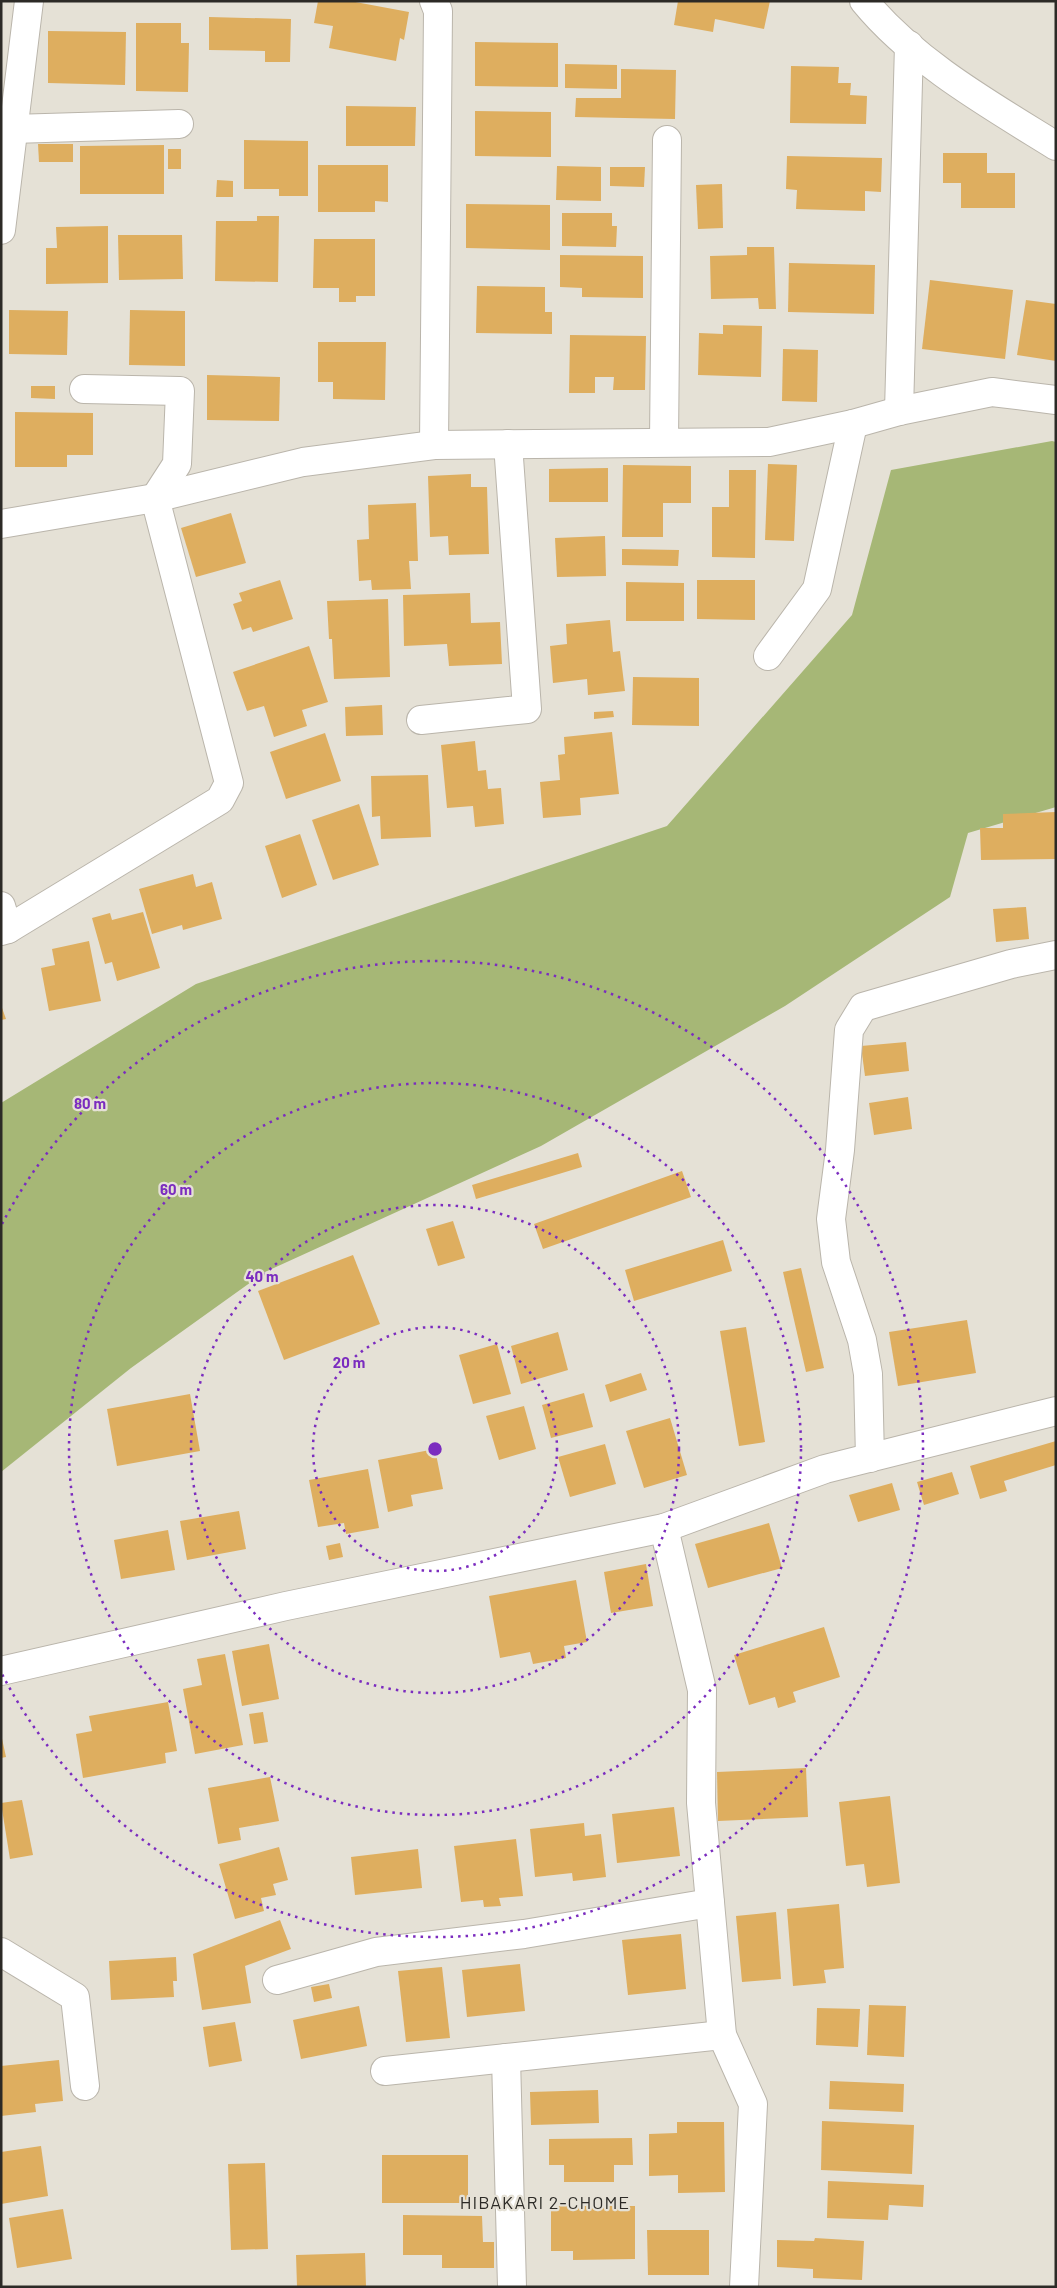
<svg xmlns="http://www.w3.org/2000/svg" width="1057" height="2288" viewBox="0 0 1057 2288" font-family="Barlow,sans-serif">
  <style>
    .green { fill: #a6b776 }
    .building { fill: #deae5f }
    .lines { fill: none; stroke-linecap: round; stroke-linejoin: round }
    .minor-casing { stroke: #bab5ab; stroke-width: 30 }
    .tertiary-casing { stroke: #bab5ab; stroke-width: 30 }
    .minor { stroke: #fff; stroke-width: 28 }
    .tertiary { stroke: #fff; stroke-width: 28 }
    .ring { fill: none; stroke: #7b2cbf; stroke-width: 2.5; stroke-dasharray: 2.5 5 }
    .labels { text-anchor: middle; stroke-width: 4.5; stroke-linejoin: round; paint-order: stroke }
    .neighbourhood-label { font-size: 18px; letter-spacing: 1px; fill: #2c2a26; stroke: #e5e1d6 }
    .centre { fill: #7b2cbf; stroke: #e5e1d6; stroke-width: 2.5 }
    .ring-label { font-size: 15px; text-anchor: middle; font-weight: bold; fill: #7b2cbf; stroke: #e5e1d6; stroke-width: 4.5; stroke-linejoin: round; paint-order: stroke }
  </style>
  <rect width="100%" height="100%" fill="#e5e1d6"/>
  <polygon class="green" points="1052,441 1056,442 1056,807 968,833 950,897 785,1006 541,1146 265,1272 131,1368 1,1472 1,1103 196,984 667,826 852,615 891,470"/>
  <g class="building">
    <polygon points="318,1 350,1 409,12 404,40 400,38 396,61 329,48 333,26 314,23"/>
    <polygon points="678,1 770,1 764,29 715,19 713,32 674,25"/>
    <polygon points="209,17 291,19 290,62 265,62 265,51 209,50"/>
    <polygon points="136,23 181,23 181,43 189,43 188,92 136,91"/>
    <polygon points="48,31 126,32 125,85 48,83"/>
    <polygon points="475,42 558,43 558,87 475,86"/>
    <polygon points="565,64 617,65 617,89 565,88"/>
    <polygon points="791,66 839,67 838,83 851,83 850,95 867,96 866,124 790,123"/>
    <polygon points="621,69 676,70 675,119 575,117 576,98 621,98"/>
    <polygon points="346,106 416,107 415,146 346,146"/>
    <polygon points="475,111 551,112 551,157 475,156"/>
    <polygon points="244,140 308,141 308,196 279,196 279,189 244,189"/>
    <polygon points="38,144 73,144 73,162 39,162"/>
    <polygon points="164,145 164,194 80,194 80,146"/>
    <rect x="168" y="149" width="13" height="20"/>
    <polygon points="943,153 987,153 987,173 1015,173 1015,208 961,208 961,183 943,183"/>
    <polygon points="787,156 882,158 881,192 865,191 865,211 796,209 797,190 786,189"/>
    <polygon points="318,165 388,165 388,202 375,201 375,212 318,212"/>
    <polygon points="557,166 601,167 601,201 556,200"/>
    <polygon points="610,167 645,167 644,187 610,186"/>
    <polygon points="217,180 233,181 233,197 216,197"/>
    <polygon points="722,184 723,228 698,229 696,185"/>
    <polygon points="466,204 550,205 550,250 466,248"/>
    <polygon points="562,213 612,213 612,226 617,226 616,247 562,246"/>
    <polygon points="257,216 279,216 278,282 215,281 216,221 257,221"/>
    <polygon points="108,226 108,283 46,284 46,248 57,248 56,227"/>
    <polygon points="118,235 182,235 183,279 119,280"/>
    <polygon points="314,239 375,239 375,296 356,296 356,302 339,302 339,288 313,288"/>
    <polygon points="747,247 774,247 776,309 759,309 758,298 711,299 710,256 747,255"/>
    <polygon points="560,255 643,256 643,298 582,297 582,288 560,287"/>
    <polygon points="789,263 875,265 874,314 788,312"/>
    <polygon points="930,280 1013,290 1005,359 922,349"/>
    <polygon points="477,286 545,287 545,312 552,312 552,334 476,333"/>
    <polygon points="1026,300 1056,304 1056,361 1017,355"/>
    <polygon points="9,310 68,311 67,355 9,354"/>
    <polygon points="130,310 185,311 185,366 129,365"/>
    <polygon points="723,325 762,326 761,377 698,375 699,333 723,334"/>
    <polygon points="570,335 646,336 645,390 613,390 614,377 595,377 595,393 569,393"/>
    <polygon points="318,342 386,342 385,400 333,399 333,382 318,382"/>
    <polygon points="783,349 818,350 817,402 782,401"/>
    <polygon points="207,375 280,377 279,421 207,420"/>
    <polygon points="31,386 55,386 55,399 31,398"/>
    <polygon points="15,412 93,413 93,455 67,455 67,467 15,467"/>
    <polygon points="768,464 797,465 794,541 765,540"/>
    <polygon points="623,465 691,466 691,503 663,503 663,537 622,537"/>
    <polygon points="608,468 608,502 549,502 549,469"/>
    <polygon points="729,470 756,470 755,558 712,557 712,507 729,507"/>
    <polygon points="471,474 471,487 487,487 489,554 449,555 448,536 430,537 428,476"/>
    <polygon points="416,503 418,561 409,561 411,589 372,590 371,580 359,581 357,540 369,539 368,505"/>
    <polygon points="231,513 246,563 196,577 181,528"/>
    <polygon points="605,536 606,576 557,577 555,538"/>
    <polygon points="622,549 679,550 678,566 622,565"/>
    <polygon points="280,580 293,619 253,632 251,627 242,630 233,604 242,601 239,593"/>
    <polygon points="697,580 755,580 755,620 697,619"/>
    <polygon points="626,582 684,583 684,621 626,621"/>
    <polygon points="470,593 471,623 500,622 502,664 449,666 447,644 404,646 403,595"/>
    <polygon points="388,599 390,677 334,679 332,639 329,639 327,601"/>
    <polygon points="610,620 613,652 620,651 625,691 588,695 587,679 553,683 550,646 567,644 566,624"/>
    <polygon points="309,646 328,702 302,710 307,726 274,737 264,706 247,711 233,672"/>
    <polygon points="633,677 699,678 699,726 632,725"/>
    <polygon points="382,705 383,735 346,736 345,707"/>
    <polygon points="613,711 614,717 594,719 594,712"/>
    <polygon points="612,732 619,794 580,798 581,815 543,818 540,782 560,780 558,755 565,754 564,737"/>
    <polygon points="325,733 341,781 286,799 270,752"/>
    <polygon points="475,741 478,771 486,770 488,789 501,788 504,824 475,827 473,806 447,808 441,745"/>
    <polygon points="428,775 431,837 381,839 380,816 372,817 371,776"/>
    <polygon points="359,804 379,865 333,880 312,820"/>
    <polygon points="1056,812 1056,859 981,860 980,828 1003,828 1003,814"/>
    <polygon points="300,834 317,885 282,898 265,846"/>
    <polygon points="193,874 196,887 212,882 222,919 183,930 182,925 152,934 139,889"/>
    <polygon points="1026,907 1029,939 996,942 993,909"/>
    <polygon points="143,912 160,968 117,981 112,962 105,964 92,918 110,913 112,920"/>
    <polygon points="89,941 101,1001 49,1011 41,968 55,965 52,949"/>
    <polygon points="1,1005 6,1019 1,1020"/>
    <polygon points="906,1042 909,1071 865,1076 861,1046"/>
    <polygon points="908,1097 912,1129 874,1135 869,1103"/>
    <polygon points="578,1153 582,1167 476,1199 472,1185"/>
    <polygon points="682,1171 691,1197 543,1249 534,1224"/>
    <polygon points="453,1221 465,1258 438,1266 426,1229"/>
    <polygon points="723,1240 732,1271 634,1301 625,1270"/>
    <polygon points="353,1255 380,1324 284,1360 258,1291"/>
    <polygon points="801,1268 824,1368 806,1372 783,1272"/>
    <polygon points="967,1320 976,1373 898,1386 889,1332"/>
    <polygon points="746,1327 765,1442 739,1446 720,1331"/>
    <polygon points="558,1332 568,1370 521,1384 511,1346"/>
    <polygon points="497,1344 511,1394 473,1404 459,1355"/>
    <polygon points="641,1373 647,1390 610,1402 605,1385"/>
    <polygon points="584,1393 593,1427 551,1438 542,1405"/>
    <polygon points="190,1394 200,1451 117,1466 107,1409"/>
    <polygon points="524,1406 536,1449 499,1460 486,1416"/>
    <polygon points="670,1418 687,1475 644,1488 626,1431"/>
    <polygon points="1056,1441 1056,1465 1004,1481 1007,1491 980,1499 970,1466"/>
    <polygon points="605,1444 616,1484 570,1497 558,1457"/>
    <polygon points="435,1449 443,1489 411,1495 413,1506 388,1512 378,1460"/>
    <polygon points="368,1469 379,1528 346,1534 344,1523 318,1527 309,1480"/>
    <polygon points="952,1472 959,1494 924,1505 917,1482"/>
    <polygon points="892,1483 900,1510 858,1522 849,1495"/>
    <polygon points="239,1511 246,1549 187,1560 180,1521"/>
    <polygon points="769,1523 782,1568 708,1588 695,1544"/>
    <polygon points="168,1530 175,1570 121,1579 114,1540"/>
    <polygon points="340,1543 343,1557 329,1560 326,1546"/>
    <polygon points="646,1564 653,1606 611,1613 604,1572"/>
    <polygon points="576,1580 587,1642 564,1646 566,1658 533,1664 530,1652 500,1658 489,1596"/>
    <polygon points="824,1627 840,1677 793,1692 796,1702 778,1708 775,1697 749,1705 734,1655"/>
    <polygon points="269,1644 279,1699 242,1706 232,1651"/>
    <polygon points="225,1654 243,1745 195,1754 183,1689 202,1685 197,1659"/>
    <polygon points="168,1702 177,1751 165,1753 166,1763 83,1778 76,1734 92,1731 89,1716"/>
    <polygon points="263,1712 268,1742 254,1744 249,1714"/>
    <polygon points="1,1734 6,1757 1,1758"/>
    <polygon points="806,1768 808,1817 718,1821 717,1772"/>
    <polygon points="270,1777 279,1821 239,1828 241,1840 218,1844 208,1788"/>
    <polygon points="890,1796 900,1883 867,1887 864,1864 846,1866 839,1802"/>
    <polygon points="22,1800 33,1855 10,1859 1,1803"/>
    <polygon points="674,1807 680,1856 617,1863 612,1814"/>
    <polygon points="584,1823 585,1836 601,1834 606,1877 573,1881 572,1873 535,1877 530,1829"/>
    <polygon points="516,1839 523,1896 499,1898 501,1906 484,1907 483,1900 461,1902 454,1846"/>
    <polygon points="279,1847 288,1880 273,1884 276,1895 261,1898 264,1911 235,1919 219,1864"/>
    <polygon points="418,1849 422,1888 355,1895 351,1857"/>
    <polygon points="839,1904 844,1968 824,1970 826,1983 793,1986 787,1909"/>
    <polygon points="776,1912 781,1979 742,1982 736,1916"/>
    <polygon points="280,1920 291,1949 245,1966 251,2003 202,2010 193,1954"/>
    <polygon points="681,1934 686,1989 628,1995 622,1940"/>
    <polygon points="176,1957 177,1981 173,1981 174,1997 111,2000 109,1961"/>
    <polygon points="520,1964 525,2011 467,2017 462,1970"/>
    <polygon points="442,1967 450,2038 406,2042 398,1971"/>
    <polygon points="329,1984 332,1998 314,2002 311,1987"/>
    <polygon points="869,2005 906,2006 904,2057 867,2055"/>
    <polygon points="359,2006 367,2046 301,2059 293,2020"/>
    <polygon points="817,2008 860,2009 858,2047 816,2045"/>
    <polygon points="235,2022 242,2061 209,2067 203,2027"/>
    <polygon points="59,2060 63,2101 35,2104 36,2112 1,2116 1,2066"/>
    <polygon points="830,2081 904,2084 903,2112 829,2109"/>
    <polygon points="598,2090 599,2123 531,2125 530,2092"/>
    <polygon points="822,2121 914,2125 912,2174 821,2170"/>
    <polygon points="677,2122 724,2122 725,2192 678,2193 678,2175 649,2176 649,2134 677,2133"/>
    <polygon points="632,2138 633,2165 614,2165 614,2182 564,2182 564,2165 549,2165 549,2139"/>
    <polygon points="41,2146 48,2196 1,2204 1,2152"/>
    <rect x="382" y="2155" width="86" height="48"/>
    <polygon points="265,2163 268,2249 231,2250 228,2164"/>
    <polygon points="828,2181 924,2185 923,2207 889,2205 888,2220 827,2218"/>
    <polygon points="551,2206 635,2206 635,2259 573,2260 573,2251 551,2251"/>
    <polygon points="63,2209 72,2259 17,2268 9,2218"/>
    <polygon points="403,2215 482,2216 483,2242 494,2242 494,2268 442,2268 442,2255 403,2255"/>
    <polygon points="647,2230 709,2230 709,2275 648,2275"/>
    <polygon points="815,2238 864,2241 862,2280 813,2278 813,2269 777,2267 777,2240 814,2241"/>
    <polygon points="365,2253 366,2287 297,2287 296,2255"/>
  </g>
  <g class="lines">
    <g class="minor-casing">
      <g id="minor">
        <polyline points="12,129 179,124"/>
        <polyline points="1,230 29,1"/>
        <polyline points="899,411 909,45"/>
        <polyline points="664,441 667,140"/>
        <polyline points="434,445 438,11 434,1"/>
        <polyline points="1,524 155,498 303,462 434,445 769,442 853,424 899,411 992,392 1056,400"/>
        <polyline points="768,656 817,589 853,424"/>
        <polyline points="421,720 527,709 508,444"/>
        <polyline points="1,906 8,929 1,931"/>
        <polyline points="8,929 220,800 229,783 155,498 177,464 180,391 84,389"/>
        <polyline points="870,1458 868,1374 862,1340 836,1262 831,1219 840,1150 849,1030 863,1007 1011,964 1056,955"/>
        <polyline points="664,1528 702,1690 701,1803 722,2035 753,2104 744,2287"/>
        <polyline points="1,1671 286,1606 664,1528 825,1469 1056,1411"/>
        <polyline points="1,1952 75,1997 85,2086"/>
        <polyline points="277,1980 376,1952 524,1934 710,1903"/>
        <polyline points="506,2058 512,2287"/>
        <polyline points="385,2071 722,2035"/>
      </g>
    </g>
    <g class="tertiary-casing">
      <path id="tertiary" d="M864,1c50,61 126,104 192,145"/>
    </g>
    <use href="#minor" class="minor"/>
    <use href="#tertiary" class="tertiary"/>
  </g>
  <g class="ring">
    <circle cx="435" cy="1449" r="122"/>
    <circle cx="435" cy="1449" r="244"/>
    <circle cx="435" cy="1449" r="366"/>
    <path d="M2 1224A488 488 0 1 1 2 1674"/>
  </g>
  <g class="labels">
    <g class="neighbourhood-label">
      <text x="545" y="2209">HIBAKARI 2-CHOME</text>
    </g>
  </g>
  <circle cx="435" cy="1449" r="8" class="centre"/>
  <g class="ring-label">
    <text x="90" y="1109">80 m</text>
    <text x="176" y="1195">60 m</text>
    <text x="262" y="1282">40 m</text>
    <text x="349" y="1368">20 m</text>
  </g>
  <rect width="1057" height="2288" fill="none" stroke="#2c2a26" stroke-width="5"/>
</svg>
